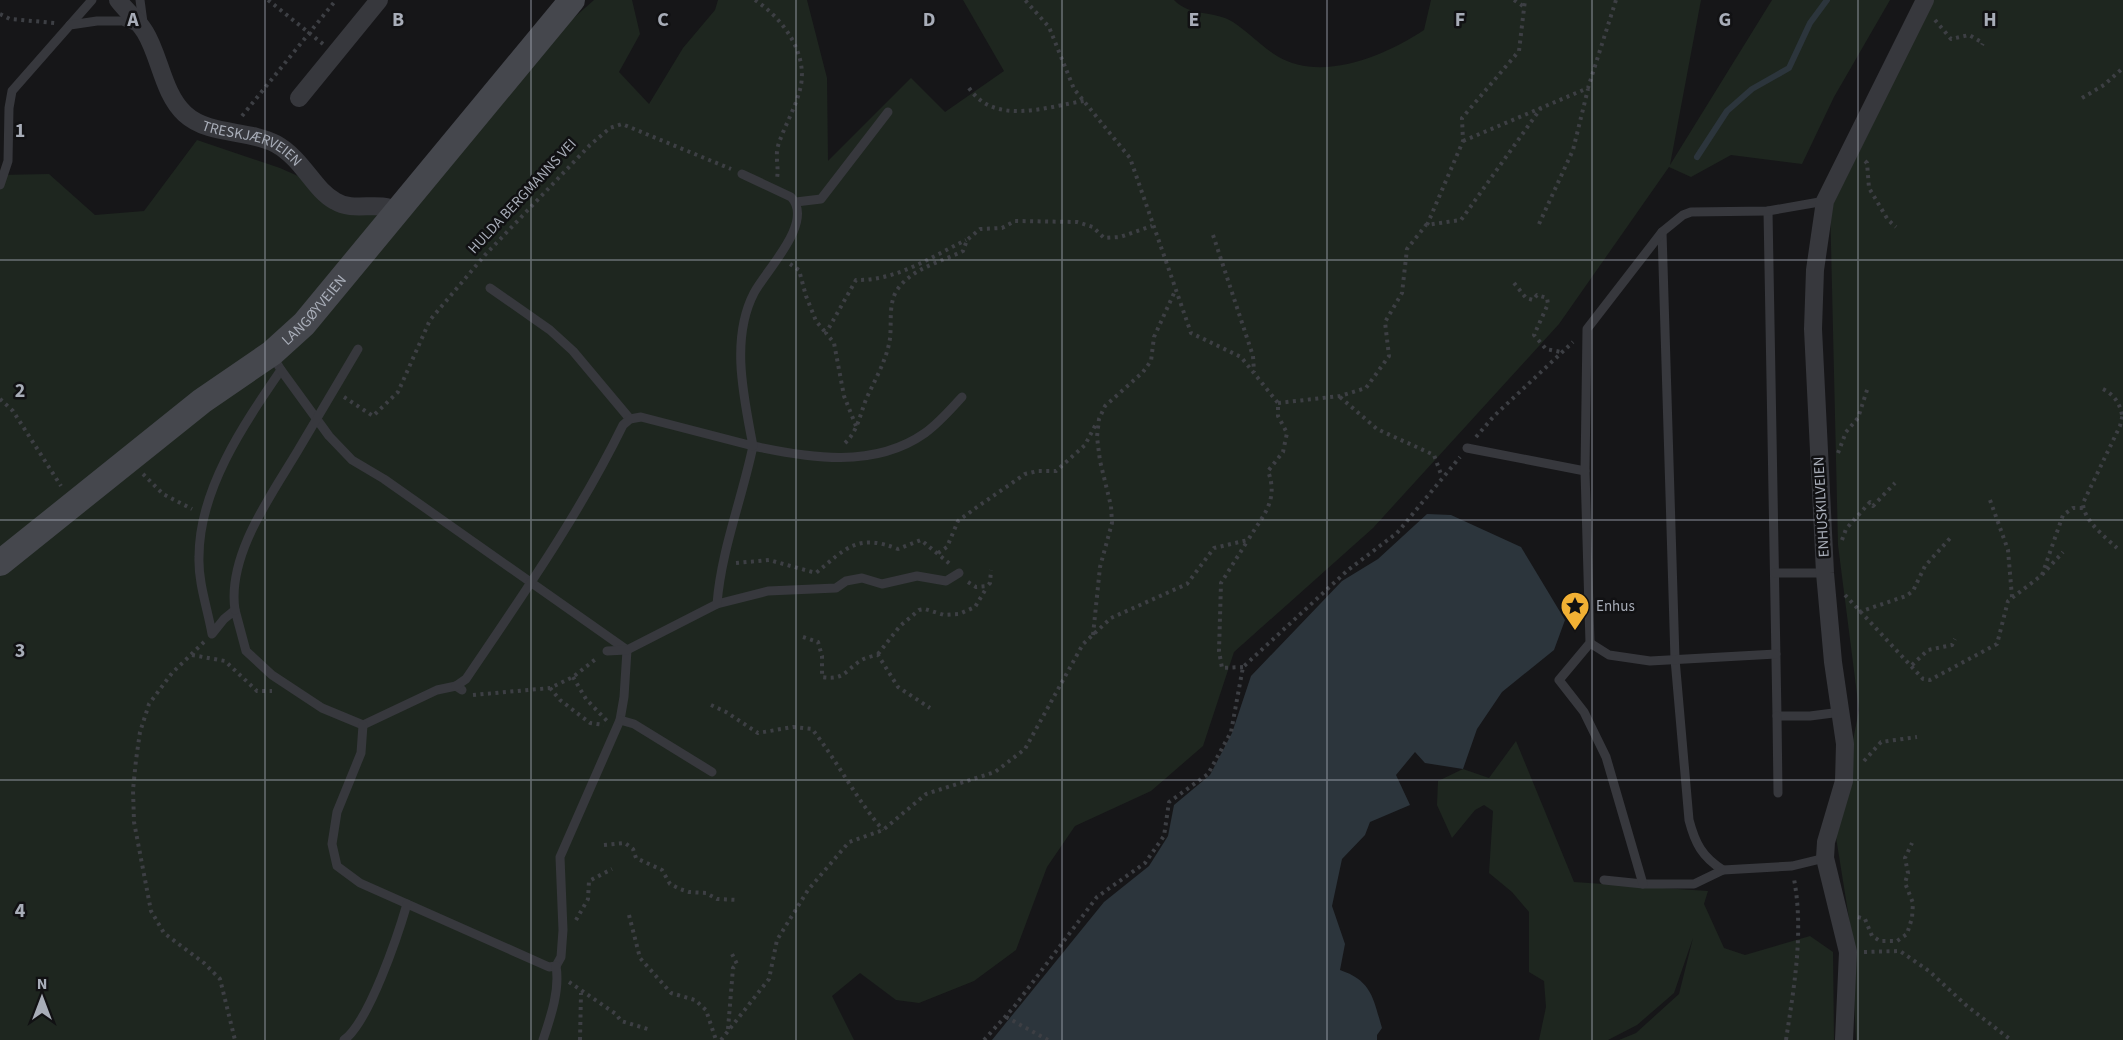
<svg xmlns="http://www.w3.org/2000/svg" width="2123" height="1040" viewBox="0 0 2123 1040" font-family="'Source Sans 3',sans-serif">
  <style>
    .green { fill: #1e261f }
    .water { fill: #2c353c }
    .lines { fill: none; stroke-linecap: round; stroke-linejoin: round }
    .stream { stroke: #2c353c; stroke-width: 6 }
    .path { stroke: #3d3f44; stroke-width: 4; stroke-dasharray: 3 4.5; stroke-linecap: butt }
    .service { stroke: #37383d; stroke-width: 9 }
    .minor { stroke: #37383d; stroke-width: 18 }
    .secondary { stroke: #45474d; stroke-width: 26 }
    .grid { fill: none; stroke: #a8adb8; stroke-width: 1.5; stroke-opacity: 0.55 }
    .labels { text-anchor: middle; stroke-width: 5; stroke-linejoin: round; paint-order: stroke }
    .street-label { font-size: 15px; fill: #a8adb8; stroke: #111113 }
    .poi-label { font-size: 15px; fill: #a8adb8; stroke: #111113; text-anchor: start }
    .grid-label { font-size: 20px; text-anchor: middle; font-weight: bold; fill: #a8adb8; stroke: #111113; stroke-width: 5; stroke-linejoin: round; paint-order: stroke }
  </style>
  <rect width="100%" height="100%" fill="#161618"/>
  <g class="green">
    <path d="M594,0h38l8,34 -21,38 30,32 34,-56 32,-38 3,-10h89l20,78 1,83 83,-83 34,34 59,-41 -41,-71h211c16,17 40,10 59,22 15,10 28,24 44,34 44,27 108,0 147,-26l7,-30h270l-31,165 102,-165h118l-56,97 -32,67 -71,-9 -40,22 -22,-10 -110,157 -186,204 -139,124 -31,94 -52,45 -76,35 -28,41 -31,83 -42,31 -55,22 -23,-3 -36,-27 -28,23 22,44h-854v-865l49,-1 46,41 49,-4 53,-71 83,28 74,33 64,2 152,-182z"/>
    <polygon points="1918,0 2123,0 2123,1040 1856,1040 1851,931 1835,831 1859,710 1838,545 1830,202"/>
    <polygon points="1516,741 1574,882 1708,891 1704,904 1724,948 1745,955 1810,936 1833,952 1834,1040 1619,1040 1636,1033 1679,994 1693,938 1674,993 1637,1025 1608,1040 1539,1040 1546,1007 1544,981 1529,972 1529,912 1512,892 1489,873 1493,811 1484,805 1475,810 1452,838 1437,805 1438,781 1463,769 1489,778"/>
  </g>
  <path class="water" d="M1427,514l24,1 70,32 44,73 -11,30 -52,42 -25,37 -14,40 -38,-6 -10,-11 -19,23 14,30 -40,17 -5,13 -23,24 -10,47 13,38 -5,26c32,11 33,28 42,58l-5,7v5h-385l112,-138 45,-36 19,-30 6,-31 36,-30 22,-42 19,-57 91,-95 36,-22z"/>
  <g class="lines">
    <polyline class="stream" points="1697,157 1727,111 1752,89 1789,68 1810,23 1827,0"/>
    <g class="path">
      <polyline points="268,0 323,44"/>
      <path d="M755,0c27,18 52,51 46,85 -4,21 -17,41 -23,61 -3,10 1,22 -1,32"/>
      <polyline points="1514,0 1523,6"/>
      <polyline points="0,14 10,19 55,23"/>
      <polyline points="1935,20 1951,39 1969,35 1983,43 1982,45"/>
      <path d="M969,88c26,38 76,19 115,13"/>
      <polyline points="2082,98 2104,85 2123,68"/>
      <polyline points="242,116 336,0"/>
      <polyline points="1463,141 1541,108"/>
      <polyline points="1865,161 1867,163 1869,188 1888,220 1896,227"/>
      <polyline points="1539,224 1573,150 1588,89"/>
      <polyline points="1427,225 1463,141 1462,118 1519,51 1525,0"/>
      <polyline points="1213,235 1253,356 1254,372"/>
      <polyline points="790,264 799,270 806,296 816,321 826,333"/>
      <polyline points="1514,283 1526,298 1533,300 1537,295 1547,298 1548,304 1534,335 1546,349 1561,352"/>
      <path d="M2103,389c10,5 17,14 19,26"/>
      <polyline points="344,397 373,416 398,392 430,320 485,255 590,145 610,128 622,124 731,169"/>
      <polyline points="1340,397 1377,429 1434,455 1442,477"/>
      <polyline points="0,399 13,411 61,486"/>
      <polyline points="1278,403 1340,396 1366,388 1389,356 1385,322 1402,293 1407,249 1426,225 1461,220 1541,108 1588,88 1616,0"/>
      <path d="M856,426l-12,-30 -10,-53 -8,-10 30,-53c40,1 75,-23 110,-40"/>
      <polyline points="1476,437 1494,416 1573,342"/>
      <path d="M845,443c14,-13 15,-31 23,-48 8,-17 17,-33 21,-51 4,-17 -2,-38 8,-54 15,-22 44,-28 66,-39l4,-11 13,-11 22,-1 13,-7 62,1 16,5 11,11 16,-1 32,-11"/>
      <polyline points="1838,453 1846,432 1858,418 1868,387"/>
      <polyline points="143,474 163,494 192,509"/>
      <polyline points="1990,500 2008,550 2012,597"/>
      <polyline points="1842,540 1846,529 1870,502 1873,506 1895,483"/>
      <path d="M2117,548c-12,-11 -34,-28 -34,-45l37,-77 3,-12"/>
      <polyline points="938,553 947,547 958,521 977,507 1025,474 1038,471 1056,471 1085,445 1097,422"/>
      <path d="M736,563l33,-3 47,13c30,-25 42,-40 82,-24l23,-9 29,24"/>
      <polyline points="2042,575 2063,515 2073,508 2083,508"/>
      <polyline points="968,582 976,587 987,586 990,583 991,570"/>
      <polyline points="1845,595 1923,679 1930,680 1997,644 2008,601 2042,575 2063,552"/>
      <polyline points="1859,612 1906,596 1913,591 1925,566 1952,536"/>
      <polyline points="1093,635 1100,567 1112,523 1111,506 1100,461 1097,437 1099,419 1105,406 1143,372 1151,361 1154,337 1175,291"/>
      <path d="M803,637l15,5 4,14v21c22,3 22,-5 38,-16 4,-3 12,-5 18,-6l20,32 32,21"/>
      <polyline points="204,642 172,673 149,704 140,732 136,760 133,790 134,822 151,911 164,933 204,963 220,979 235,1040"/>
      <polyline points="878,654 900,626 919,610 925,609 944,615 959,614 975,607 987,587"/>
      <polyline points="192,655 225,661 257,691 272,691"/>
      <polyline points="1912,665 1928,650 1952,645 1955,639"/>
      <polyline points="1243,667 1222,668 1219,651 1221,583 1248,540"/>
      <polyline points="573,677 586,699 607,721"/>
      <polyline points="550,688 560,700 590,723 604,725"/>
      <polyline points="473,695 550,688 573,677 597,658"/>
      <path d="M711,705l15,7 32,21 35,-6 19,2c26,33 44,70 71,101"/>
      <polyline points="1864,761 1881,742 1917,737"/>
      <polyline points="604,845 625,843 633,849 636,858 662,870 670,884 680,889 689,892 706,893 717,899 737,900"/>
      <polyline points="629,915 640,958 671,993 695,1000 706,1010 716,1040"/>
      <polyline points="1858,917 1865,919 1872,936 1880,941 1897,941 1907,934 1912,918 1913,903 1905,883 1908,873 1905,858 1912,843"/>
      <polyline points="576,920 588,899 589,881 612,869"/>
      <polyline points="1864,952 1900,951 1929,971 1967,1006 2011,1040"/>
      <polyline points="569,982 616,1014 621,1021 651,1030"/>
      <polyline points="1006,1017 1048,1040"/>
      <polyline points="728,1029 733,968 737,964 731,952"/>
      <polyline points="580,1040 581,993"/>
      <path d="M721,1040l48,-61 8,-39 31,-50 41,-48 34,-12 43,-36 69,-22 30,-23 58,-105 28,-26 76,-34 27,-36 34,-8c15,-25 31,-39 20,-69l15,-19 4,-19 -9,-17v-13l-37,-46 -50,-24 -61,-175 -56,-69 -25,-62 -24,-27"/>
      <polyline points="984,1040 1014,1007 1097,897 1145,863 1164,836 1169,802 1208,774 1231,732 1243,667 1348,570 1397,533 1460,457"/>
      <path d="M1786,1040c8,-53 18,-108 8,-161"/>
    </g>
    <g class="service">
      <polyline points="70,25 92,0"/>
      <polyline points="0,185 8,161 9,108 12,91 70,25 97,21 123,21 144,30 140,0"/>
      <polyline points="796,202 821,199 888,112"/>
      <polyline points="1768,211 1777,716 1810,716 1841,712"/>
      <path d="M1662,232l13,427 14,161c6,23 13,37 34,50"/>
      <polyline points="490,288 550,330 573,351 630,419"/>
      <path d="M278,365l3,5c-37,54 -82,119 -82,187 -1,26 9,53 13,77l12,-15 11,-9 11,41 26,24 50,33 41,17 74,-35 19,-4 6,4"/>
      <polyline points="281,370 329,436 352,460 384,479 627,650 624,697 620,720 560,857 563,930 561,957 556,966 549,967 360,883 337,866 332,844 337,812 361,753 363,725"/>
      <polyline points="1467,448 1585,471"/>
      <polyline points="1775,573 1825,573"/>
      <polyline points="717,604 768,591 836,588 846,581 862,578 882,584 917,576 946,581 959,573"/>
      <path d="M235,610c-8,-54 35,-113 62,-158 20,-34 40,-68 61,-103"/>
      <polyline points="1590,643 1609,655 1650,661 1776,654"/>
      <path d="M607,651l20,-1 90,-46c4,-53 25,-105 36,-158 56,12 121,23 172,-13 14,-10 25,-23 37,-36"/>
      <path d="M456,686l10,-7c56,-83 113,-164 157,-254l7,-6 11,-2 112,29c-9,-48 -23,-107 1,-153 12,-23 61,-71 37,-96l-49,-23"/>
      <polyline points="1777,716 1778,793"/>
      <polyline points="620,720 634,724 712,772"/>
      <polyline points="1604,880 1643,884 1694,884 1723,870 1792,866 1825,858"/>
      <polyline points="1643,884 1606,757 1584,712 1559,680 1590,643 1585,471 1587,329 1662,232 1683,215 1691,212 1768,211 1825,201"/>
      <path d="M344,1040c25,-18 54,-105 63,-136"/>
      <path d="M543,1040c8,-24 17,-50 13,-74"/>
    </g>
    <g class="minor">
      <path id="s1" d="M118,0c8,11 20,20 27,32 15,24 18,62 40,82 24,22 63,15 91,30 27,15 38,46 59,57 19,12 43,-1 62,10"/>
      <polyline points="299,98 379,0"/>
      <polyline points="1844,1040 1848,952 1825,858 1826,842 1844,781 1845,744 1833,662 1825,573 1813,329 1815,270 1825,201 1925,0"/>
    </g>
    <path class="secondary" id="s2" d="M0,563l202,-162 70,-48 32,-29 268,-324"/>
  </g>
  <path class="grid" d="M265,0v1040M531,0v1040M796,0v1040M1062,0v1040M1327,0v1040M1592,0v1040M1858,0v1040M0,260h2123M0,520h2123M0,780h2123"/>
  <defs>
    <g id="sight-pin" transform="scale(1.5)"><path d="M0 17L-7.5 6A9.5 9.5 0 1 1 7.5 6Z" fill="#f2b134" stroke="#111113"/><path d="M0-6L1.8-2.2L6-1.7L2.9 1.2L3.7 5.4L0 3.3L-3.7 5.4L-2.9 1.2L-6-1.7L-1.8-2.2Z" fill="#111"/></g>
  </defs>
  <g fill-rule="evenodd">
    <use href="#sight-pin" x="1575" y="606"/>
  </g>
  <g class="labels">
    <g class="street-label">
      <text dy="5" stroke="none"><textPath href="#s1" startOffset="208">TRESKJÆRVEIEN</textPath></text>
      <text transform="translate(522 196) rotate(-47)" y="5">HULDA BERGMANNS VEI</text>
      <text dy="5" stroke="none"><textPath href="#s2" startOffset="404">LANGØYVEIEN</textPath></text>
      <text transform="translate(1821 507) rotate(-93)" y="5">ENHUSKILVEIEN</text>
    </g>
    <g class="poi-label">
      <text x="1596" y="611">Enhus</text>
    </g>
  </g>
  <g class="grid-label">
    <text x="133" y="26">A</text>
    <text x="398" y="26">B</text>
    <text x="663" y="26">C</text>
    <text x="929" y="26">D</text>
    <text x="1194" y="26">E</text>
    <text x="1460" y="26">F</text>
    <text x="1725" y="26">G</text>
    <text x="1990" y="26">H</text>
    <text x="20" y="137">1</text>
    <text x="20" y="397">2</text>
    <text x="20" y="657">3</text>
    <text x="20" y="917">4</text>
  </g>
  <g transform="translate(42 998)" stroke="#111113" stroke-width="4.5" paint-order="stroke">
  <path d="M0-4.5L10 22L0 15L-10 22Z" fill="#a8adb8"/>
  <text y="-9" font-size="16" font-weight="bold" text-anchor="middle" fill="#a8adb8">N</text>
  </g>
</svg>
